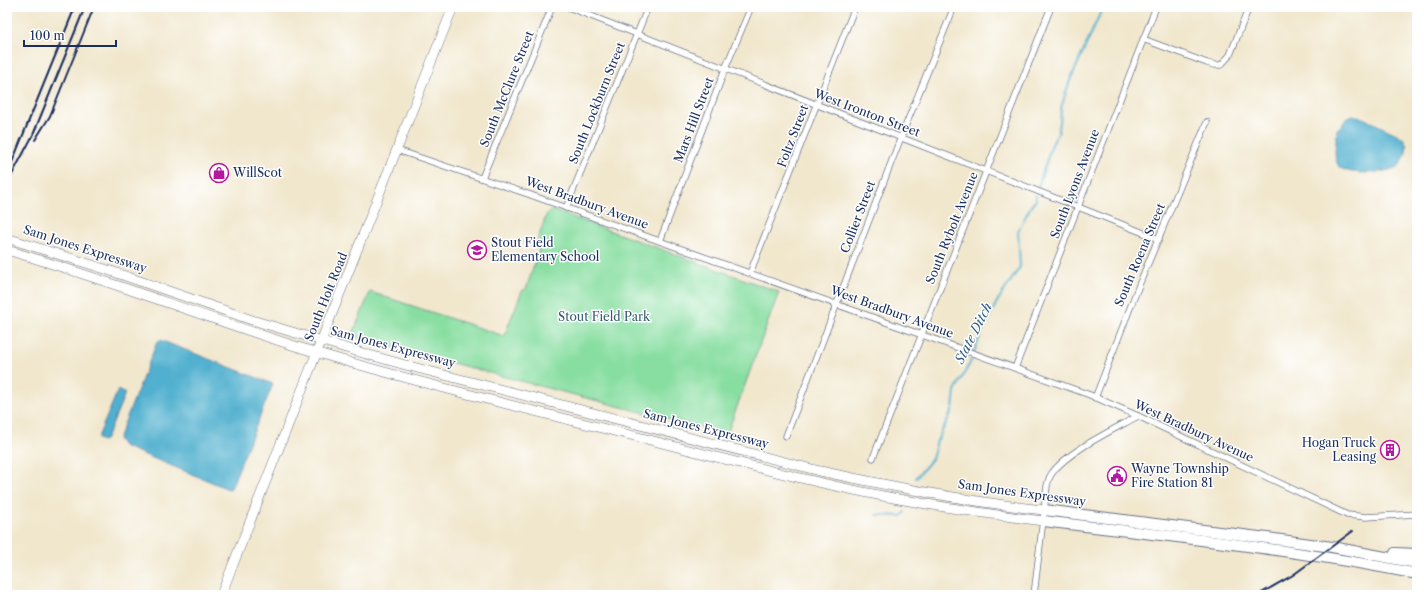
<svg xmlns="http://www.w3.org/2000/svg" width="1424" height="602" viewBox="0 0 1424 602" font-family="'Libre Caslon Text',serif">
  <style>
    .green { fill: #88dea1; stroke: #528680 }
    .water { fill: #51b0cf; stroke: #367096 }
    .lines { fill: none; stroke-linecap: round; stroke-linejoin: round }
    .stream { stroke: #51b0cf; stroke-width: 2 }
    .minor-casing { stroke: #666f85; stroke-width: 7 }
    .primary-casing { stroke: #666f85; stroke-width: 10 }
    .motorway-casing { stroke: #666f85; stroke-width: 12 }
    .minor { stroke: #fff; stroke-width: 5.5 }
    .primary { stroke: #fff; stroke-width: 9 }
    .motorway { stroke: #fff; stroke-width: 10 }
    .rail { stroke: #1b2f5e; stroke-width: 2 }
    .labels { text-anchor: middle; stroke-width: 3; stroke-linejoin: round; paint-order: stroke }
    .street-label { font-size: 12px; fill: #1b2f5e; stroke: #fff }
    .poi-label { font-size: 12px; fill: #1b2f5e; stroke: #fff; text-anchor: start }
    .park-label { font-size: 12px; fill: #365b6f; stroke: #fff }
    .water-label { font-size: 13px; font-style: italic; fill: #2e5c86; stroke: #fff }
  </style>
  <rect width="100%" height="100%" fill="#fff"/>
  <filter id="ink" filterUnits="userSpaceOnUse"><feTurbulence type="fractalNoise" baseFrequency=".025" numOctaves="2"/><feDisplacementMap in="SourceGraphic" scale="8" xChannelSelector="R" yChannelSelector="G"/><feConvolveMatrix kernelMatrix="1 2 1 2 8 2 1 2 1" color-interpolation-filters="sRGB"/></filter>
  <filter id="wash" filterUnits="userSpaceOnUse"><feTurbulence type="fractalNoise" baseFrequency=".012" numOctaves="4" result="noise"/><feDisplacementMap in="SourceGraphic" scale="16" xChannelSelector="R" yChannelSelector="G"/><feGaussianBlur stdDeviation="0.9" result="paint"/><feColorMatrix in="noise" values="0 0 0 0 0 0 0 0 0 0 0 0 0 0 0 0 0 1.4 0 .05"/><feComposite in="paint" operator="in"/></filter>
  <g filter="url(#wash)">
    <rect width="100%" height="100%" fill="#f1e7cd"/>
    <polygon class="green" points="553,210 779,292 727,434 516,380 352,336 370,292 504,336 522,291 526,289 539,250 536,245 547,213"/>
    <g class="water">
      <path d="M1352,115c12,2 23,9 34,14 13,6 25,9 19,26 -1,4 -4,10 -8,12 -10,6 -53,10 -59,-2 -6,-11 -1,-25 -1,-36 7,-5 7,-9 15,-14z"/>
      <polygon points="160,340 273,384 231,488 229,489 226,488 123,446 118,439 157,342"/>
      <polygon points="118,390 125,393 124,396 106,439 103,441 98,439 98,437"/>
    </g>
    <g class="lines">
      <g class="stream">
        <polyline points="1038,187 1052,144 1058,133 1060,123 1061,108 1069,83 1103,7"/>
        <polyline points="916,478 932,459 937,441 953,409 955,391 970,363 983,329 998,300 1020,267 1018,231 1031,206 1036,200 1036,195"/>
        <polyline points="876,515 902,516 905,512"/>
      </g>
    </g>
  </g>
  <g filter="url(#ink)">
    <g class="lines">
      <g class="minor-casing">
        <g id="minor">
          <polyline points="568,7 1078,207 1159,239"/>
          <polyline points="1143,39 1207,63 1214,65 1221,65 1230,55 1249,7"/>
          <polyline points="397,150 525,193 1090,395 1138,416 1347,515 1366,517 1417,514"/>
          <polyline points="482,178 552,7"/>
          <polyline points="566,208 648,7"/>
          <polyline points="660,241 725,69 751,7"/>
          <polyline points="750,273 855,7"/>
          <polyline points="1015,368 1156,7"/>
          <polyline points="1095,398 1139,285 1207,122"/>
          <polyline points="786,436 901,137 954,7"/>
          <polyline points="873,458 1051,7"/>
          <path d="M1034,595l13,-109c1,-5 2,-10 6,-14 15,-21 62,-43 85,-56"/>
        </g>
      </g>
      <g class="primary-casing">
        <g id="primary">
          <path d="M7,238l101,32 144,50 114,34 43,12 411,105c74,16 149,31 224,39"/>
          <path d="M7,250c98,29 194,66 291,97 102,31 205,56 308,82 90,22 180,48 272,66 54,11 110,19 165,26"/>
          <polyline points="221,595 453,7"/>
        </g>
      </g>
      <g class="motorway-casing">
        <g id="motorway">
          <polyline points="1044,510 1267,538 1332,547 1417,563"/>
          <path d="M1043,521c125,15 251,28 374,53"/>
          <polyline points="1395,553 1417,554"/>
        </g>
      </g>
      <use href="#minor" class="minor"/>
      <use href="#primary" class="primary"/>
      <use href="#motorway" class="motorway"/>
      <g class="rail">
        <polyline points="35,140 50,116 94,7"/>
        <polyline points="8,172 75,7"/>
        <polyline points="7,184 33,135 85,7"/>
        <polyline points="1258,595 1293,575 1353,531"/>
      </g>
    </g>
  </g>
  <defs>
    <g id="shop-ring" transform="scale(1)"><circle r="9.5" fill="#fff" stroke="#b5179e" stroke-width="1.5"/><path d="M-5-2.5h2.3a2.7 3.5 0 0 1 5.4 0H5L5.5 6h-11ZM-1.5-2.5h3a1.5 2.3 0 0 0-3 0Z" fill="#b5179e"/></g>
    <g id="school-ring" transform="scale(1)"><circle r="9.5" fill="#fff" stroke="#b5179e" stroke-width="1.5"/><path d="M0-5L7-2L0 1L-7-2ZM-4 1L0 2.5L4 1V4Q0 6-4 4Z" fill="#b5179e"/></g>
    <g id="building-ring" transform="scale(1)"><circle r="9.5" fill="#fff" stroke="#b5179e" stroke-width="1.5"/><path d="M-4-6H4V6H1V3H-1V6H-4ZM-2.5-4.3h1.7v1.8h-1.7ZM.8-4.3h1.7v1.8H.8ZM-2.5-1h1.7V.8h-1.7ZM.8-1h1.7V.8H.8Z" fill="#b5179e"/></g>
    <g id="civic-ring" transform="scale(1)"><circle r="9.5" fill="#fff" stroke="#b5179e" stroke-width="1.5"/><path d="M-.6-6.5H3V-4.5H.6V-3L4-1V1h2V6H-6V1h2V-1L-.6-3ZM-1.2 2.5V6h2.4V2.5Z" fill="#b5179e"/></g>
  </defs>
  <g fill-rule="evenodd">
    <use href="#shop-ring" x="219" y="173"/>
    <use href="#school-ring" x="477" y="250"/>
    <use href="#building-ring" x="1390" y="450"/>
    <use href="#civic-ring" x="1117" y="476"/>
  </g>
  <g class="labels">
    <g class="street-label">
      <text transform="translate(507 89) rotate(-68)" y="4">South McClure Street</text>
      <text transform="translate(597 103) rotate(-68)" y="4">South Lockburn Street</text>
      <text transform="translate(867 113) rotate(21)" y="4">West Ironton Street</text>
      <text transform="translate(694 120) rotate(-69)" y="4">Mars Hill Street</text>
      <text transform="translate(793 136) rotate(-69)" y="4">Foltz Street</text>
      <text transform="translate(1075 184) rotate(-69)" y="4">South Lyons Avenue</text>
      <text transform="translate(587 203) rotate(20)" y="4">West Bradbury Avenue</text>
      <text transform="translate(858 217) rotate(-69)" y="4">Collier Street</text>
      <text transform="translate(952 228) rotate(-68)" y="4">South Rybolt Avenue</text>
      <text transform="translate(85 249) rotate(18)" y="4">Sam Jones Expressway</text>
      <text transform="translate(1140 255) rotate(-67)" y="4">South Roena Street</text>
      <text transform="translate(326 297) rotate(-68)" y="4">South Holt Road</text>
      <text transform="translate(892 312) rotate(20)" y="4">West Bradbury Avenue</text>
      <text transform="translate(393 347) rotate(15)" y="4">Sam Jones Expressway</text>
      <text transform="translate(706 429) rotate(14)" y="4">Sam Jones Expressway</text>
      <text transform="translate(1194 431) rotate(25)" y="4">West Bradbury Avenue</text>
      <text transform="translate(1022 493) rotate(8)" y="4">Sam Jones Expressway</text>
    </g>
    <g class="poi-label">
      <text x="233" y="177">WillScot</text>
      <text x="491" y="247">Stout Field<tspan x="491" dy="14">Elementary School</tspan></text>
      <text x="1376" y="447" text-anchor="end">Hogan Truck<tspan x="1376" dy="14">Leasing</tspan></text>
      <text x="1131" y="473">Wayne Township<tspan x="1131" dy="14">Fire Station 81</tspan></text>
    </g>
    <g class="park-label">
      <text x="604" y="321">Stout Field Park</text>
    </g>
    <g class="water-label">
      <text transform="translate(973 333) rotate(-63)" y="5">State Ditch</text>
    </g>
  </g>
  <rect width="1424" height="602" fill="none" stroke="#fff" stroke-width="24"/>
  <path d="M24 40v6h92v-6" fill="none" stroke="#1b2f5e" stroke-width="2"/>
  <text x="30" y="40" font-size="12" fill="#1b2f5e" stroke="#ffffff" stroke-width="3" paint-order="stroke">100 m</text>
</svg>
